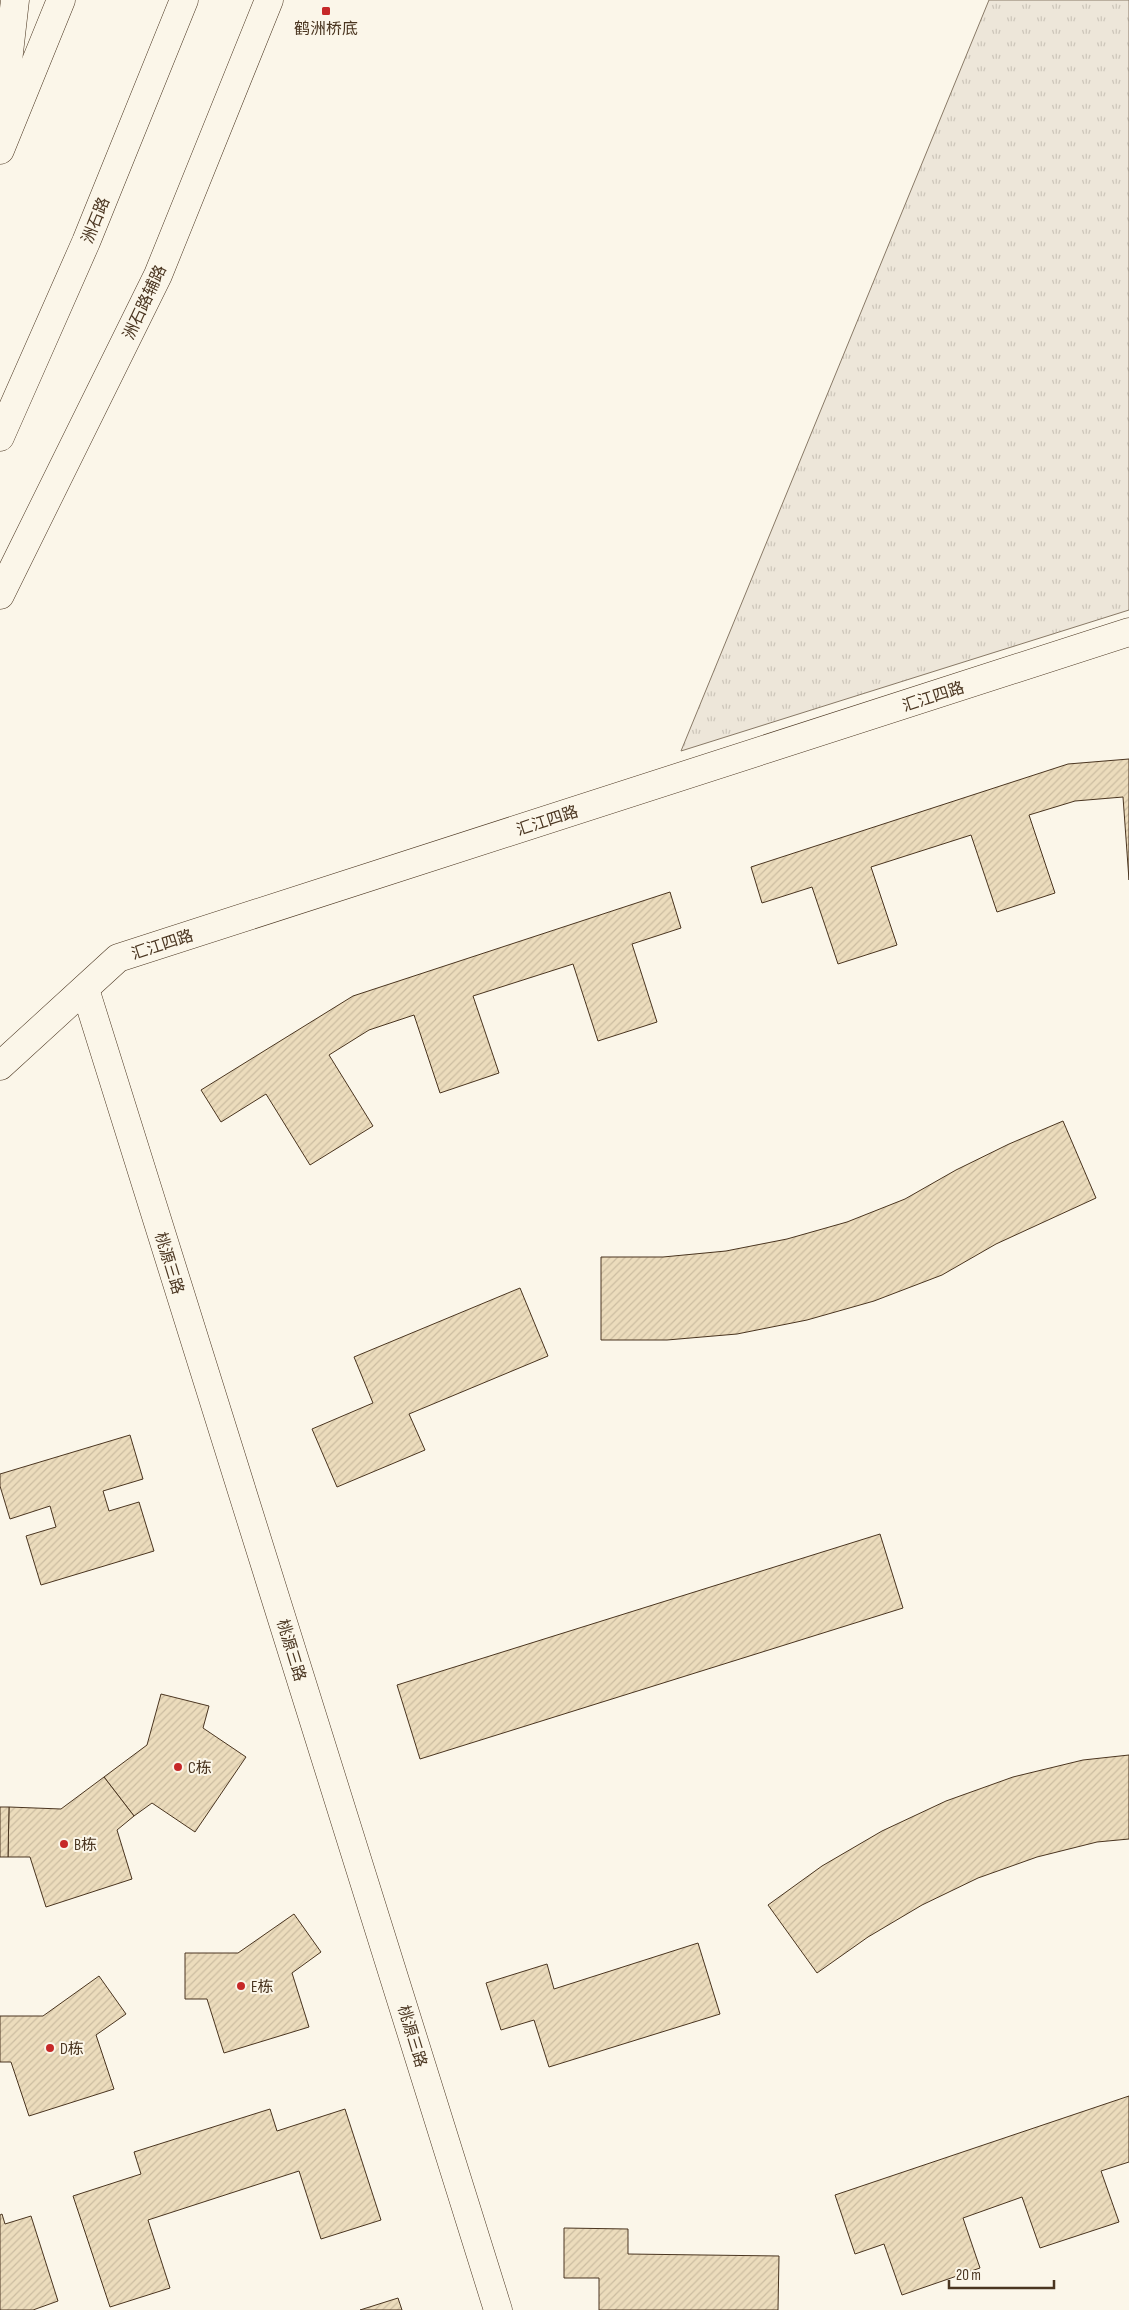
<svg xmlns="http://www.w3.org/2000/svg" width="1129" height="2310" viewBox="0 0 1129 2310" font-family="'Sofia Sans Condensed','Noto Sans SC',sans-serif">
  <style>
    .park { fill: url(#park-tufts); stroke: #887966 }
    .building { fill: url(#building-hatch); stroke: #4a3520 }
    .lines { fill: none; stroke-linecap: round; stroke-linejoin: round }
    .minor-casing { stroke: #4a3520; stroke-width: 29 }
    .major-casing { stroke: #4a3520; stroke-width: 29 }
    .minor { stroke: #fbf6e9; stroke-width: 28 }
    .major { stroke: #fbf6e9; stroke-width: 28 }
    .poi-dot { fill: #c62828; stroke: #fbf6e9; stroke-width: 2 }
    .labels { text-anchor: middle; stroke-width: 4; stroke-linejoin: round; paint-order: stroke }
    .poi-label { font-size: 16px; fill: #4a3520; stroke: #fbf6e9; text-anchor: start }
    .street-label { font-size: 16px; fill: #4a3520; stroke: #fbf6e9 }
  </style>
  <defs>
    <pattern id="park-tufts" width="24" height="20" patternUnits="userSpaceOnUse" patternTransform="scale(1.25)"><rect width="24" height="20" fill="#ede6d9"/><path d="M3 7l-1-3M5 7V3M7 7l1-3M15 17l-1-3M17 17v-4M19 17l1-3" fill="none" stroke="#cdc6ba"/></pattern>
    <pattern id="building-hatch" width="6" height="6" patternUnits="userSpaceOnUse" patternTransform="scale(1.25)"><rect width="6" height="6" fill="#ecdcbc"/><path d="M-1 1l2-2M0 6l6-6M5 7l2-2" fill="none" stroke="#ccbda1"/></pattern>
  </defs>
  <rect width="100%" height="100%" fill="#fbf6e9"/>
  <polygon class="park" points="989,0 1129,0 1129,610 681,751"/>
  <g class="building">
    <polygon points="1129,759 1129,880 1123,797 1075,801 1029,815 1055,893 997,912 971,835 871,867 897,945 838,964 812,887 762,903 751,867 1068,764"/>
    <polygon points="670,892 681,928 632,944 657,1022 598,1041 573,964 473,996 499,1073 440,1093 414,1015 369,1030 329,1055 373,1126 310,1165 266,1094 221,1122 201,1090 353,996"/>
    <polygon points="1063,1121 1096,1198 996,1244 942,1275 874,1301 807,1320 737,1334 667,1340 601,1340 601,1257 663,1257 726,1251 787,1239 847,1222 905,1199 956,1170 1009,1144"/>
    <polygon points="520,1288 548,1356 409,1414 425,1450 337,1487 312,1429 373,1403 354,1357"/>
    <polygon points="130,1435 143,1479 103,1491 109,1511 139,1502 154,1551 41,1585 26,1536 56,1527 50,1506 10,1519 0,1486 0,1474"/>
    <polygon points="880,1534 903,1608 420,1759 397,1685"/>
    <polygon points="161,1694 209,1706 203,1728 246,1757 195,1832 152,1803 134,1816 104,1777 147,1745"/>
    <polygon points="1129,1755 1129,1839 1097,1842 1037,1857 978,1878 922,1905 868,1937 817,1973 768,1905 822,1866 882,1831 946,1801 1013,1777 1083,1760"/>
    <polygon points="104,1777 134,1816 117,1830 132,1879 46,1907 30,1857 8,1857 9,1807 61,1809"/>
    <polygon points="0,1807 9,1807 8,1857 0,1857"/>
    <polygon points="294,1914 321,1952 292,1973 309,2027 224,2053 207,1999 185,1999 185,1953 238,1953"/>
    <polygon points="698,1943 720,2014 549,2067 534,2020 501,2030 486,1983 547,1964 554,1989"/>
    <polygon points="99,1976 126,2014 96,2035 114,2089 29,2116 11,2062 0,2062 0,2016 43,2016"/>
    <polygon points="1129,2096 1129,2162 1101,2171 1119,2222 1040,2248 1022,2197 963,2218 980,2268 902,2295 884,2244 855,2254 835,2195"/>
    <polygon points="270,2109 277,2131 345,2109 381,2220 321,2239 299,2171 148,2220 170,2288 110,2307 73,2196 141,2174 134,2152"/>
    <polygon points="2,2214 5,2224 31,2216 58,2301 33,2310 0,2310 0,2215"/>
    <polygon points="564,2228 628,2229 628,2254 779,2256 778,2310 599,2310 599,2278 564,2278"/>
    <polygon points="398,2298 402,2310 360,2310"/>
  </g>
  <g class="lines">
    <g class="minor-casing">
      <g id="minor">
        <polyline points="85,989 498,2310"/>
        <polyline points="0,1066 118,958 1129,632"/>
      </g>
    </g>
    <g class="major-casing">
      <g id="major">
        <polyline points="1,123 15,0"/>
        <polyline points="0,150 61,0"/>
        <polyline points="0,437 86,242 184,0"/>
        <polyline points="0,595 158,275 269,0"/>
      </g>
    </g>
    <use href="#minor" class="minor"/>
    <use href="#major" class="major"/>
  </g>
  <g class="poi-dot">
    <rect x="321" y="6" width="10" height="10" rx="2.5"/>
    <circle cx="178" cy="1767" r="5"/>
    <circle cx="64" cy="1844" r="5"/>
    <circle cx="241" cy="1986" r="5"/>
    <circle cx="50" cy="2048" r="5"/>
  </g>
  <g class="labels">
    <g class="poi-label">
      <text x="326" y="34" text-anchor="middle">鹤洲桥底</text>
      <text x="188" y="1773">C栋</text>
      <text x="74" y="1850">B栋</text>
      <text x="251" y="1992">E栋</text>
      <text x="60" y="2054">D栋</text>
    </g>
    <g class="street-label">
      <text transform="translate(95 220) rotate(-68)" y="6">洲石路</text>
      <text transform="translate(144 302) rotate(-65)" y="6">洲石路辅路</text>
      <text transform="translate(933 696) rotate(-18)" y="6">汇江四路</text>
      <text transform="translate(547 820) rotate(-18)" y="6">汇江四路</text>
      <text transform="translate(162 944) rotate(-18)" y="6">汇江四路</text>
      <text transform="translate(170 1263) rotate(73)" y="6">桃源三路</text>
      <text transform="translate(292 1650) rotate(73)" y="6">桃源三路</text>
      <text transform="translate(413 2036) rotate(73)" y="6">桃源三路</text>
    </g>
  </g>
  <path d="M949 2280v8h105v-8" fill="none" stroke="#4a3520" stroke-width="2.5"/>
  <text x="956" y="2280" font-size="15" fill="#4a3520" stroke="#fbf6e9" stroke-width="4" paint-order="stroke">20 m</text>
</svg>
